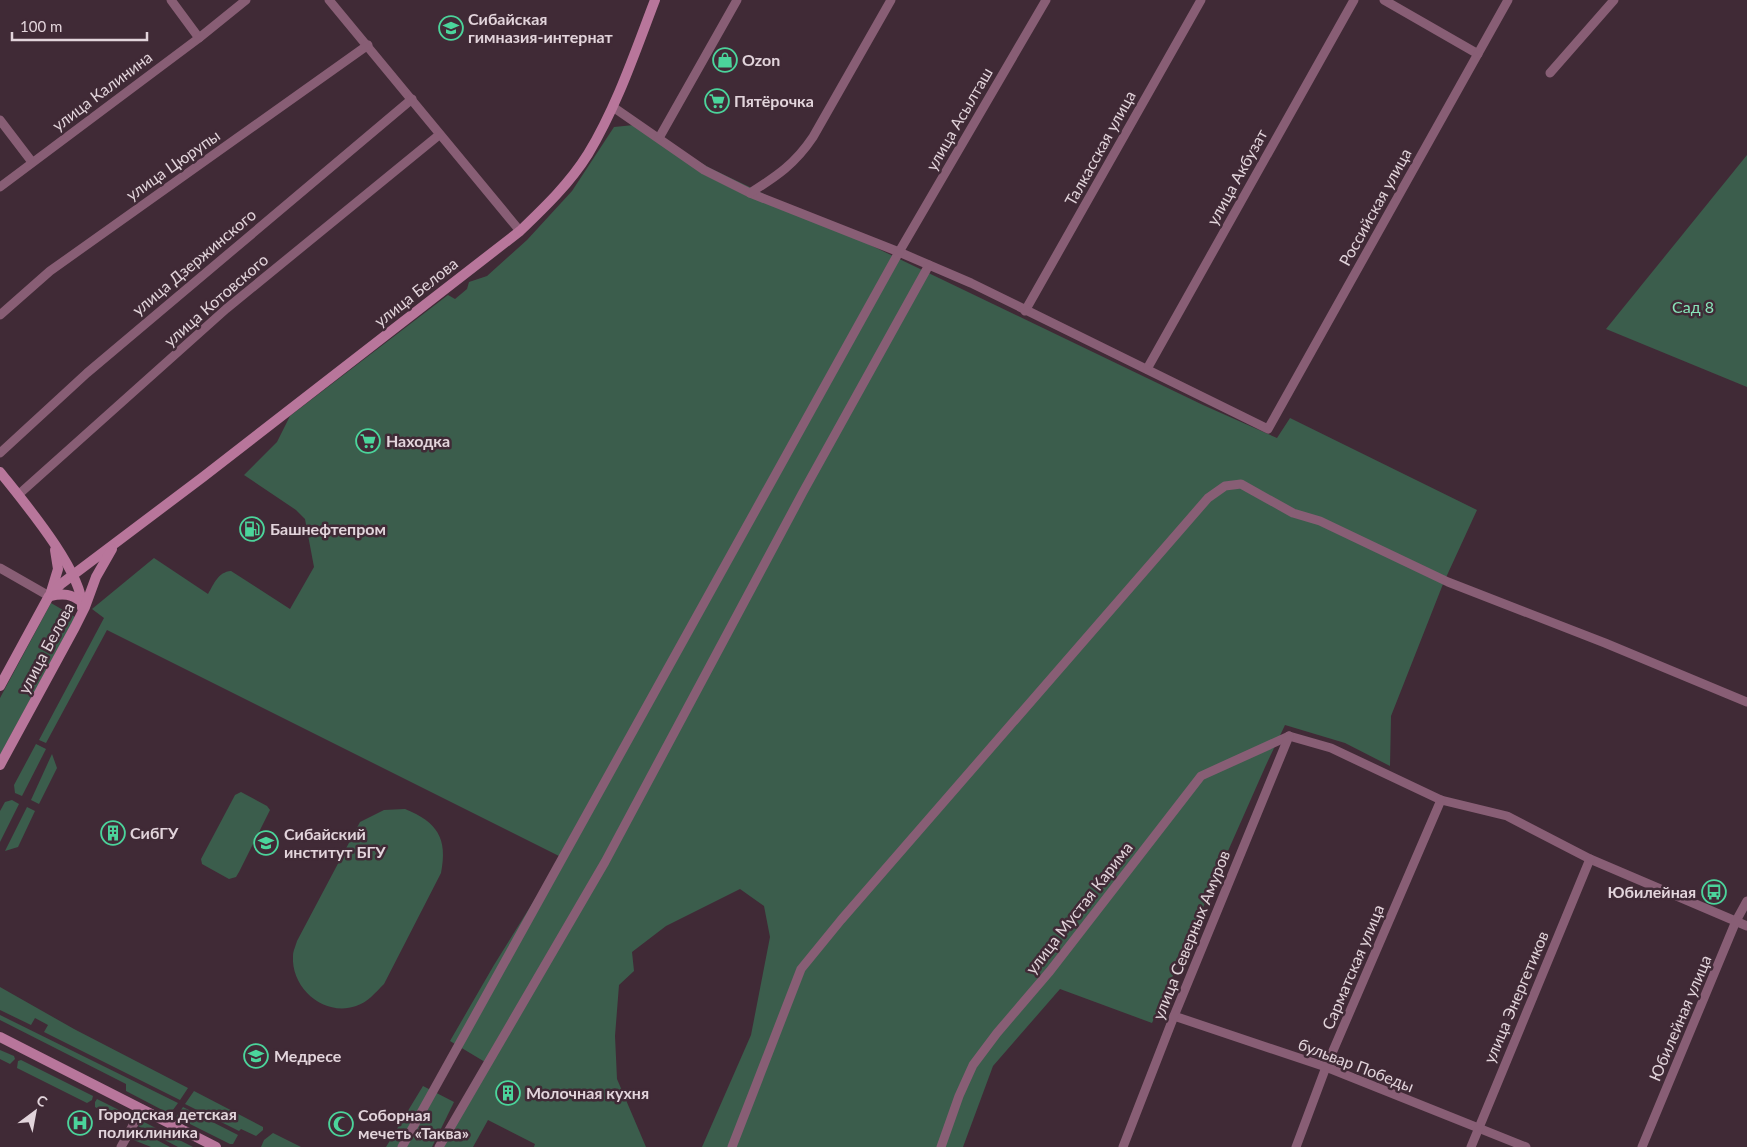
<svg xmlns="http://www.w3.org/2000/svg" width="1747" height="1147" viewBox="0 0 1747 1147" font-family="Lato,sans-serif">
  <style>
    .green { fill: #3b5d4c }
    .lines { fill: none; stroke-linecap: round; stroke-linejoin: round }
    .street { stroke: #885e75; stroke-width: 9 }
    .secondary { stroke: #b8769b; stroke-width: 10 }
    .labels { text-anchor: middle; stroke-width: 5; stroke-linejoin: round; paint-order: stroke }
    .poi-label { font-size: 16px; font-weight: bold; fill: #e2d4db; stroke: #402a36; text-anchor: start }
    .street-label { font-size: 16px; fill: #e2d4db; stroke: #402a36 }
    .park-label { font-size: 16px; fill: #88e5b9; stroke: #402a36 }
  </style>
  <rect width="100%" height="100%" fill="#402a36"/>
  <g class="green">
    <path d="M634,125l76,43 493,237 74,33 13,-20 187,92 -34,74 -52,132 -1,50 -45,-23 -60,-18 -19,40 -114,258 -92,-34 -67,77 -30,81h-261l49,-112 19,-98 -6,-31 -24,-17 -74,37 -34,26 2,19 -15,14 -4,51 2,43 29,68h-112l1,-3 -47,-24 -15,27h-33l45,-85 -35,-21 44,-76 67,-108 -454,-227 -61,113 -7,-3 65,-122 -12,-9 62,-51 54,36c6,-10 10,-22 23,-23l59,38 24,-42 -9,-48 -9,-9 -52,-35 33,-33 13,-26 158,-121 7,4 12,-10 2,-7 18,-6 40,-36 45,-49 42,-64z"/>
    <polygon points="1747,155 1747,387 1606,329"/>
    <polygon points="51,603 75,617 0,755 0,698"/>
    <polygon points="36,744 46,749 22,796 15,793 14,785"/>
    <polygon points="52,754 57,768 39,804 31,800"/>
    <polygon points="241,792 267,806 270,810 239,872 236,877 229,879 202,864 201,859 235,795"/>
    <polygon points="12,800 19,804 0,842 0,811 5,802"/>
    <polygon points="27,807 35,811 18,847 5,851"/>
    <path d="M405,809c32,13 43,29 36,64l-57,111c-9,9 -16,18 -28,22 -31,11 -65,-17 -63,-50 0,-5 3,-11 4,-15l63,-119 24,-12z"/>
    <polygon points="0,987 74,1029 188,1088 180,1100 44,1032 48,1025 35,1018 31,1025 0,1010"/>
    <polygon points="0,1015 178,1103 170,1114 126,1091 126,1084 0,1020"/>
    <polygon points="0,1050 14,1056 15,1059 10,1064 0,1059"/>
    <polygon points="21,1060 93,1096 92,1100 87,1103 17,1068 18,1061"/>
    <polygon points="423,1086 454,1102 432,1147 386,1147"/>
    <polygon points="194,1091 263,1127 263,1130 256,1136 241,1129 239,1131 185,1104"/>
    <polygon points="97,1099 123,1112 128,1121 112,1116 95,1107 95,1102"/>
    <polygon points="183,1107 238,1135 233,1144 230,1144 176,1117"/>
    <polygon points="144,1122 193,1147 178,1147 138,1126"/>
    <polygon points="136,1129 170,1147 151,1147 131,1139"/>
    <polygon points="273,1133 301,1147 261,1147 264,1140"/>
  </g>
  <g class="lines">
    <g class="street">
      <polyline points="171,0 199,38"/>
      <polyline points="329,0 520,231"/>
      <polyline points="1384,0 1478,54"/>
      <polyline points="1550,73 1614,0"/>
      <polyline points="613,107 704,170 750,193 899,252 971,283 1268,429 1508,0"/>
      <polyline points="0,120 32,162"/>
      <polyline points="659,138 737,0"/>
      <polyline points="0,187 199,38 246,0"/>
      <path d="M750,193c27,-17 45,-29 63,-56l78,-137"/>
      <polyline points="1025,311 1201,0"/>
      <polyline points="0,315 50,271 368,45"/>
      <polyline points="1147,369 1354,0"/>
      <polyline points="0,453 87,373 412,99"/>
      <polyline points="18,495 226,309 439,135"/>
      <polyline points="0,568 49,596"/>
      <polyline points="1289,736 1331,748 1441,800 1507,816 1590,859 1747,926"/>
      <polyline points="1174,1016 1326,1067 1526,1147"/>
      <polyline points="121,1147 142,1109"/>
      <polyline points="402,1147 899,252 1046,0"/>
      <polyline points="439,1147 605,862 803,492 929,265"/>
      <polyline points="732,1147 801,969 841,920 1208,498 1225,486 1241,484 1293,513 1320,521 1448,582 1605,643 1747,702"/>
      <polyline points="941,1147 959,1096 973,1065 997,1033 1050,971 1201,776 1289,736"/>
      <polyline points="1123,1147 1174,1016 1289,736"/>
      <polyline points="1296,1147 1326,1067 1441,800"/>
      <polyline points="1471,1147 1590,859"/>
      <polyline points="1642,1147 1736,921 1747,901"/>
    </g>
    <g class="secondary">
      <path d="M0,472c23,29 84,101 82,136"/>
      <polyline points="51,592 58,569 55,550"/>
      <path d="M50,596c14,-3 21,-2 32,6"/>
      <path d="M0,686l49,-90 12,-12 142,-107 317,-246c25,-24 50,-48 68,-77 29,-48 47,-102 67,-154"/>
      <polyline points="0,765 75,627 85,607 96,577 112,549"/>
      <polyline points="0,1037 216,1147"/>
    </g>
  </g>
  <defs>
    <g id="school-ring" transform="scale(1.25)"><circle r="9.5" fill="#402a36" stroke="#4bd49b" stroke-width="1.5"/><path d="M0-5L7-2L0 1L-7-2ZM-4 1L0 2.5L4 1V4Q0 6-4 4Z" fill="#4bd49b"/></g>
    <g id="shop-ring" transform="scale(1.25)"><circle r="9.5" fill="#402a36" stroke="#4bd49b" stroke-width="1.5"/><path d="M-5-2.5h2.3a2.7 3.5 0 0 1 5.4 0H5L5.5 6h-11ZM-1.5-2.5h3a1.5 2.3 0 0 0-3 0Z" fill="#4bd49b"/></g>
    <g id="supermarket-ring" transform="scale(1.25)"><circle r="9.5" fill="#402a36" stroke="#4bd49b" stroke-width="1.5"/><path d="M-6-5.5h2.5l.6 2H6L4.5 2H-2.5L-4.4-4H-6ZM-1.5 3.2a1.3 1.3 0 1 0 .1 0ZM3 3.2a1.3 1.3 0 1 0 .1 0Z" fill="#4bd49b"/></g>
    <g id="fuel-ring" transform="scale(1.25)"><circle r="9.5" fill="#402a36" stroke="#4bd49b" stroke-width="1.5"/><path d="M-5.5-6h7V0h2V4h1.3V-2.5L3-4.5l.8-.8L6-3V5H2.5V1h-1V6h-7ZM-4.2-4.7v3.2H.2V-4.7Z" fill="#4bd49b"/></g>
    <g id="building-ring" transform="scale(1.25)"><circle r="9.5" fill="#402a36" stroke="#4bd49b" stroke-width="1.5"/><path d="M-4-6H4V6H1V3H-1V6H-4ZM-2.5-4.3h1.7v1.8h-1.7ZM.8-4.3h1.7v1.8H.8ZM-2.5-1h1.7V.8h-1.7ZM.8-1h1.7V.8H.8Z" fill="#4bd49b"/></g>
    <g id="university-ring" transform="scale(1.25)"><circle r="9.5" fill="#402a36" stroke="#4bd49b" stroke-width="1.5"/><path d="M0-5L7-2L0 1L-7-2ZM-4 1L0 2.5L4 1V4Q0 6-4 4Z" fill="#4bd49b"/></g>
    <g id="bus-ring" transform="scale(1.25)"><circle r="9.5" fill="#402a36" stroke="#4bd49b" stroke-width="1.5"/><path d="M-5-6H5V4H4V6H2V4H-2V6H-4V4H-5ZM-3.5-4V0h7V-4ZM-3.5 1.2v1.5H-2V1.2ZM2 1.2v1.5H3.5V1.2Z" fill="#4bd49b"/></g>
    <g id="hospital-ring" transform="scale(1.25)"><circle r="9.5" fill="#402a36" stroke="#4bd49b" stroke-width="1.5"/><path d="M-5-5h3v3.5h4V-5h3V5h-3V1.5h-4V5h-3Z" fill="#4bd49b"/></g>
    <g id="mosque-ring" transform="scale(1.25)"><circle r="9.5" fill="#402a36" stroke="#4bd49b" stroke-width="1.5"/><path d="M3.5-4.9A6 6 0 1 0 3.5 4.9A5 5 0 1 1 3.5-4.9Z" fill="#4bd49b"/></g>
  </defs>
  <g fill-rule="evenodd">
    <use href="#school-ring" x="451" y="28"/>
    <use href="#shop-ring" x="725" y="60"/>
    <use href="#supermarket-ring" x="717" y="101"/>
    <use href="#supermarket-ring" x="368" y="441"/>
    <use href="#fuel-ring" x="252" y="529"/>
    <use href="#building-ring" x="113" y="833"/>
    <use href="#university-ring" x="266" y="843"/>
    <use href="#bus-ring" x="1714" y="892"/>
    <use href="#school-ring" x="256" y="1056"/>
    <use href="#building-ring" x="508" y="1093"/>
    <use href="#hospital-ring" x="80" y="1123"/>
    <use href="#mosque-ring" x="341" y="1124"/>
  </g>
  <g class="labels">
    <g class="poi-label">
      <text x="468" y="25">Сибайская<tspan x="468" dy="18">гимназия-интернат</tspan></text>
      <text x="742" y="66">Ozon</text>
      <text x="734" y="107">Пятёрочка</text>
      <text x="386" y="447">Находка</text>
      <text x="270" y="535">Башнефтепром</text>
      <text x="130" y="839">СибГУ</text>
      <text x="284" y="840">Сибайский<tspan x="284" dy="18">институт БГУ</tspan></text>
      <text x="1696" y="898" text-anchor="end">Юбилейная</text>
      <text x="274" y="1062">Медресе</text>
      <text x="526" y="1099">Молочная кухня</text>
      <text x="98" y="1120">Городская детская<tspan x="98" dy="18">поликлиника</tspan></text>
      <text x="358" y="1121">Соборная<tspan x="358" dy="18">мечеть «Таква»</tspan></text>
    </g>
    <g class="street-label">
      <text transform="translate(102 91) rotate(-37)" y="6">улица Калинина</text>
      <text transform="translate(959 119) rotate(-60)" y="6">улица Асылташ</text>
      <text transform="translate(1100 148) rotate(-61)" y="6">Талкасская улица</text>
      <text transform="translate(173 165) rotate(-35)" y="6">улица Цюрупы</text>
      <text transform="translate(1237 177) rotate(-61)" y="6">улица Акбузат</text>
      <text transform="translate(1375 207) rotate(-61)" y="6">Российская улица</text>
      <text transform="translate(194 262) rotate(-40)" y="6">улица Дзержинского</text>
      <text transform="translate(416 292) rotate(-38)" y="6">улица Белова</text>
      <text transform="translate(216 300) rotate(-41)" y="6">улица Котовского</text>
      <text transform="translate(46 648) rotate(-62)" y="6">улица Белова</text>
      <text transform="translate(1079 908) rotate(-52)" y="6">улица Мустая Карима</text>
      <text transform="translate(1191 935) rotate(-68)" y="6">улица Северных Амуров</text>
      <text transform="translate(1353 967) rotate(-67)" y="6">Сарматская улица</text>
      <text transform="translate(1516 997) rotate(-67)" y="6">улица Энергетиков</text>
      <text transform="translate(1680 1018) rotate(-67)" y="6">Юбилейная улица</text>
      <text transform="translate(1356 1065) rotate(21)" y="6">бульвар Победы</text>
    </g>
    <g class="park-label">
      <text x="1693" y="313">Сад 8</text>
    </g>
  </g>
  <g transform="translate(35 1112) rotate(32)" stroke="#402a36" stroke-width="4" paint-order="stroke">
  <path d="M0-4L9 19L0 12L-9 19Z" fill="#e2d4db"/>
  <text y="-8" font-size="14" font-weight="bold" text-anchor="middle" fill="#e2d4db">С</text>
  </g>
  <path d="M12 32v8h135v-8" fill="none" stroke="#e2d4db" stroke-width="2.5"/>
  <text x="20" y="32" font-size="15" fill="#e2d4db" stroke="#402a36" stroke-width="4" paint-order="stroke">100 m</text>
</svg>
